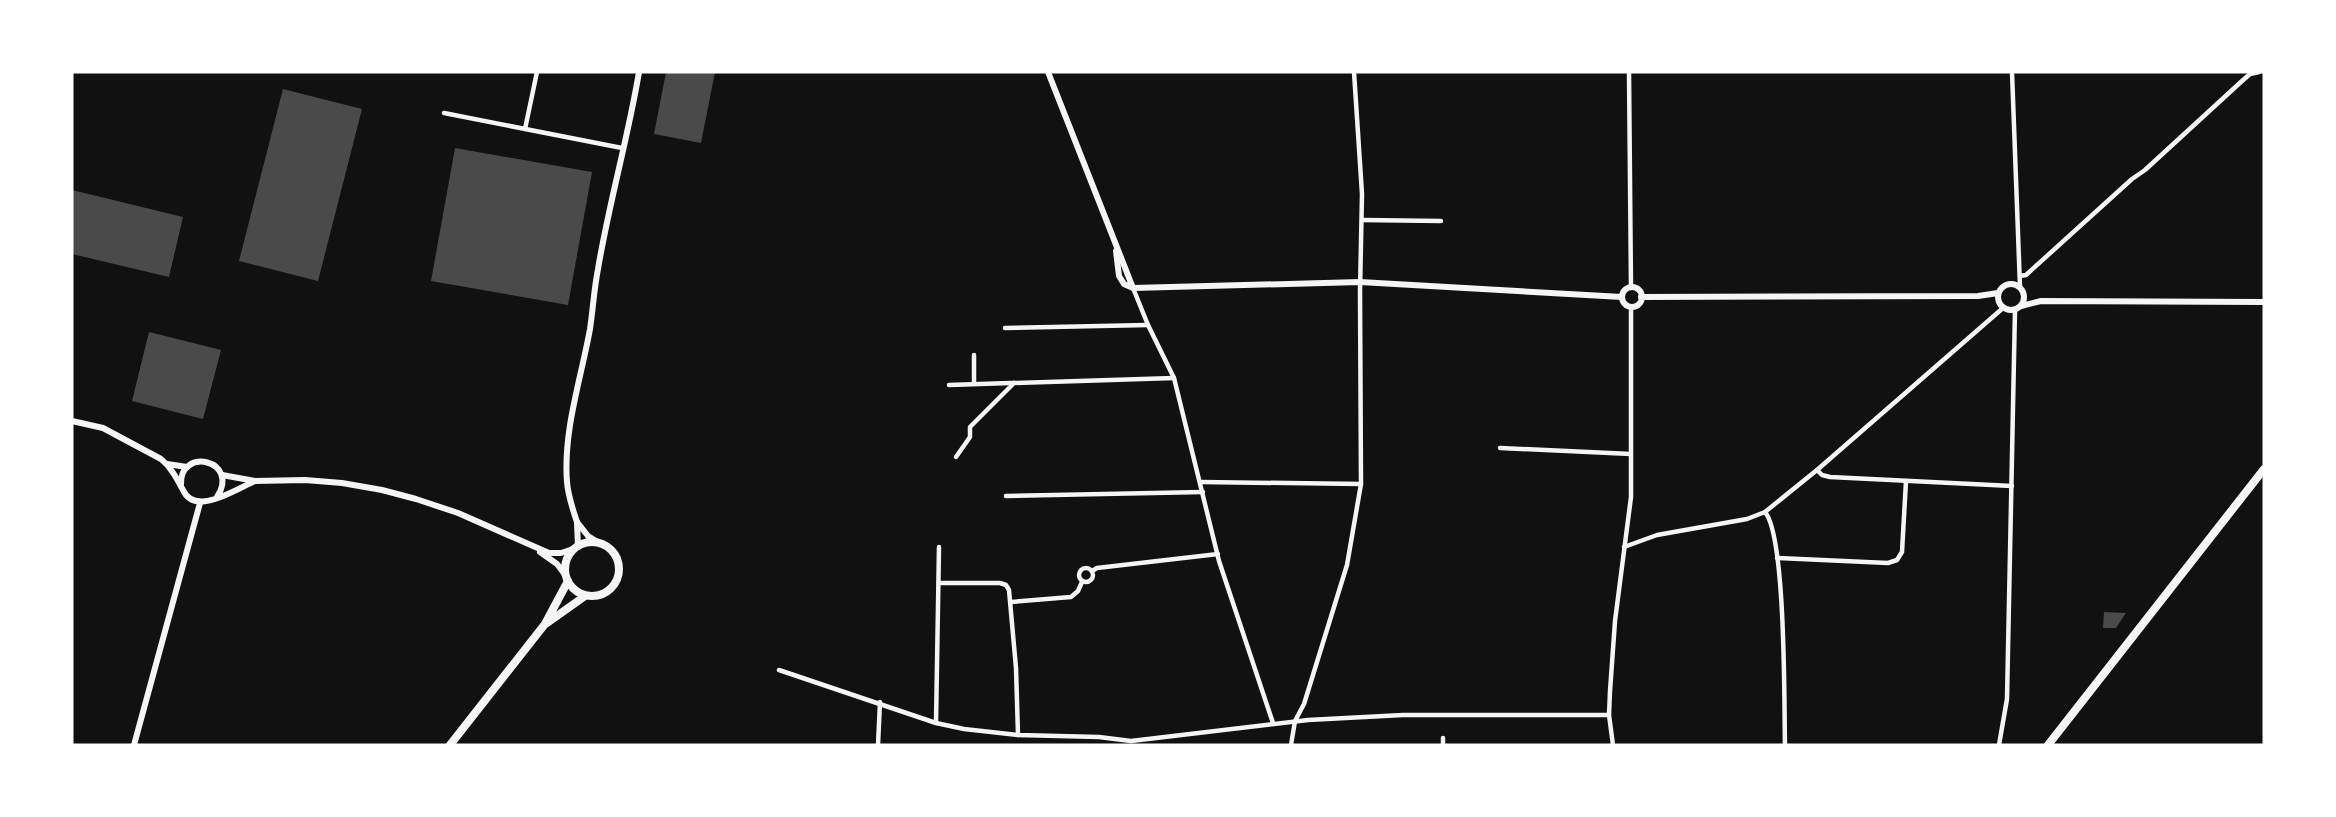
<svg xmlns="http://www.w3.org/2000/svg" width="2336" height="817" viewBox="0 0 2336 817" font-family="'Titillium Web',sans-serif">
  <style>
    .building { fill: #4a4a4a }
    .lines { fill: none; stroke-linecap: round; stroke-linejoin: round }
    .minor { stroke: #f5f5f5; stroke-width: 4.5 }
    .tertiary { stroke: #f5f5f5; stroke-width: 6 }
    .primary { stroke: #f5f5f5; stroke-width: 8 }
  </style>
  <rect width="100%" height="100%" fill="#111"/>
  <g class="building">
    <polygon points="666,72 715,72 701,143 654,134"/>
    <polygon points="283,89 362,109 318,281 239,261"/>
    <polygon points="455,148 592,172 568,305 431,281"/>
    <polygon points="72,190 183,217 169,277 72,254"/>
    <polygon points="149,332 221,350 203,419 132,401"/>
    <polygon points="2104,612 2126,613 2116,628 2103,628"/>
  </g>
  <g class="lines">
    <g class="minor">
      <polyline points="1629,72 1631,288"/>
      <polyline points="2012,72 2020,287"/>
      <polyline points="444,113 622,148"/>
      <polyline points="525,129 537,72"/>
      <polyline points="1362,220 1441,221"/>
      <polyline points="2020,276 2026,275 2132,179 2145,170 2242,81 2250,74 2259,72"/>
      <polyline points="1133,288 1148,325 1174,378 1219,561 1273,723"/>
      <polyline points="1005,328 1148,325"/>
      <polyline points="974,355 974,383"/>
      <polyline points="949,385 1174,378"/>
      <polyline points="1500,448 1631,454"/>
      <polyline points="956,457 970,437 970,427 1014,383"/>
      <polyline points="1817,470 1822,475 1830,477 2012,486"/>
      <polyline points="1201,482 1361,484"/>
      <polyline points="1006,496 1203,492"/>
      <path d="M1765,512c21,25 19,192 20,233"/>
      <polyline points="1624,547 1657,535 1747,519 1765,512 1817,470 2003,308"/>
      <polyline points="1777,558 1888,563 1897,560 1902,552 1906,481"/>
      <circle cx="1086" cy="575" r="7"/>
      <polyline points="1092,571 1097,568 1218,554"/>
      <polyline points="939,583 1000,583 1006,585 1009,590 1016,668 1018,735"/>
      <polyline points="1011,602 1071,597 1078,591 1082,582"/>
      <polyline points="779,670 936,723 964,729 1018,735 1099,737 1131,741 1308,720 1403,715 1609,715"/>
      <polyline points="936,723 939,547"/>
      <polyline points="878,745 880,702"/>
      <polyline points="1291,745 1295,721 1304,704 1347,565 1361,484 1360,291 1362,194 1354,72"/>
      <polyline points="1443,745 1443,738"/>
      <polyline points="1613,745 1609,715 1610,691 1615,621 1631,497 1631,307"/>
      <polyline points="1999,745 2007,699 2015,310"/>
    </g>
    <g class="tertiary">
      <polyline points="1048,72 1133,288"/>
      <polyline points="1116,251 1119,276 1124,284 1133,288 1360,282 1622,297"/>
      <circle cx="2011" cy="297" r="13"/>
      <circle cx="1632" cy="297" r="10"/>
      <polyline points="1641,297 1978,296 1998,293"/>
      <polyline points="2021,306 2041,301 2264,302"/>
      <path d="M72,421l31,7 58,31c10,8 16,20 22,31 12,27 53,-1 72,-9"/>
      <polyline points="167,464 187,467"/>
      <polyline points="222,475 255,481 305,480 342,483 382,490 416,499 458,513 549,553 561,553 576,548"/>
      <path d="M181,485c-2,-39 60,-25 36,12"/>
      <path d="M577,522c-4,-12 -9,-26 -10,-40 -4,-51 14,-103 23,-153 3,-20 4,-40 8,-60 11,-66 30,-131 41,-197"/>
      <polyline points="578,547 577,522 588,536 599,543"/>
      <polyline points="540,552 557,564 566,576"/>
      <polyline points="134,745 200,503"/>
    </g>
    <g class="primary">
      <circle cx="592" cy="569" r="27"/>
      <polyline points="547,623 585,596"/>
      <polyline points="450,745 545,624 568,581"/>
      <polyline points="2048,745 2264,469"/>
    </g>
  </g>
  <rect width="2336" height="817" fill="none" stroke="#ffffff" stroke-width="147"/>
</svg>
